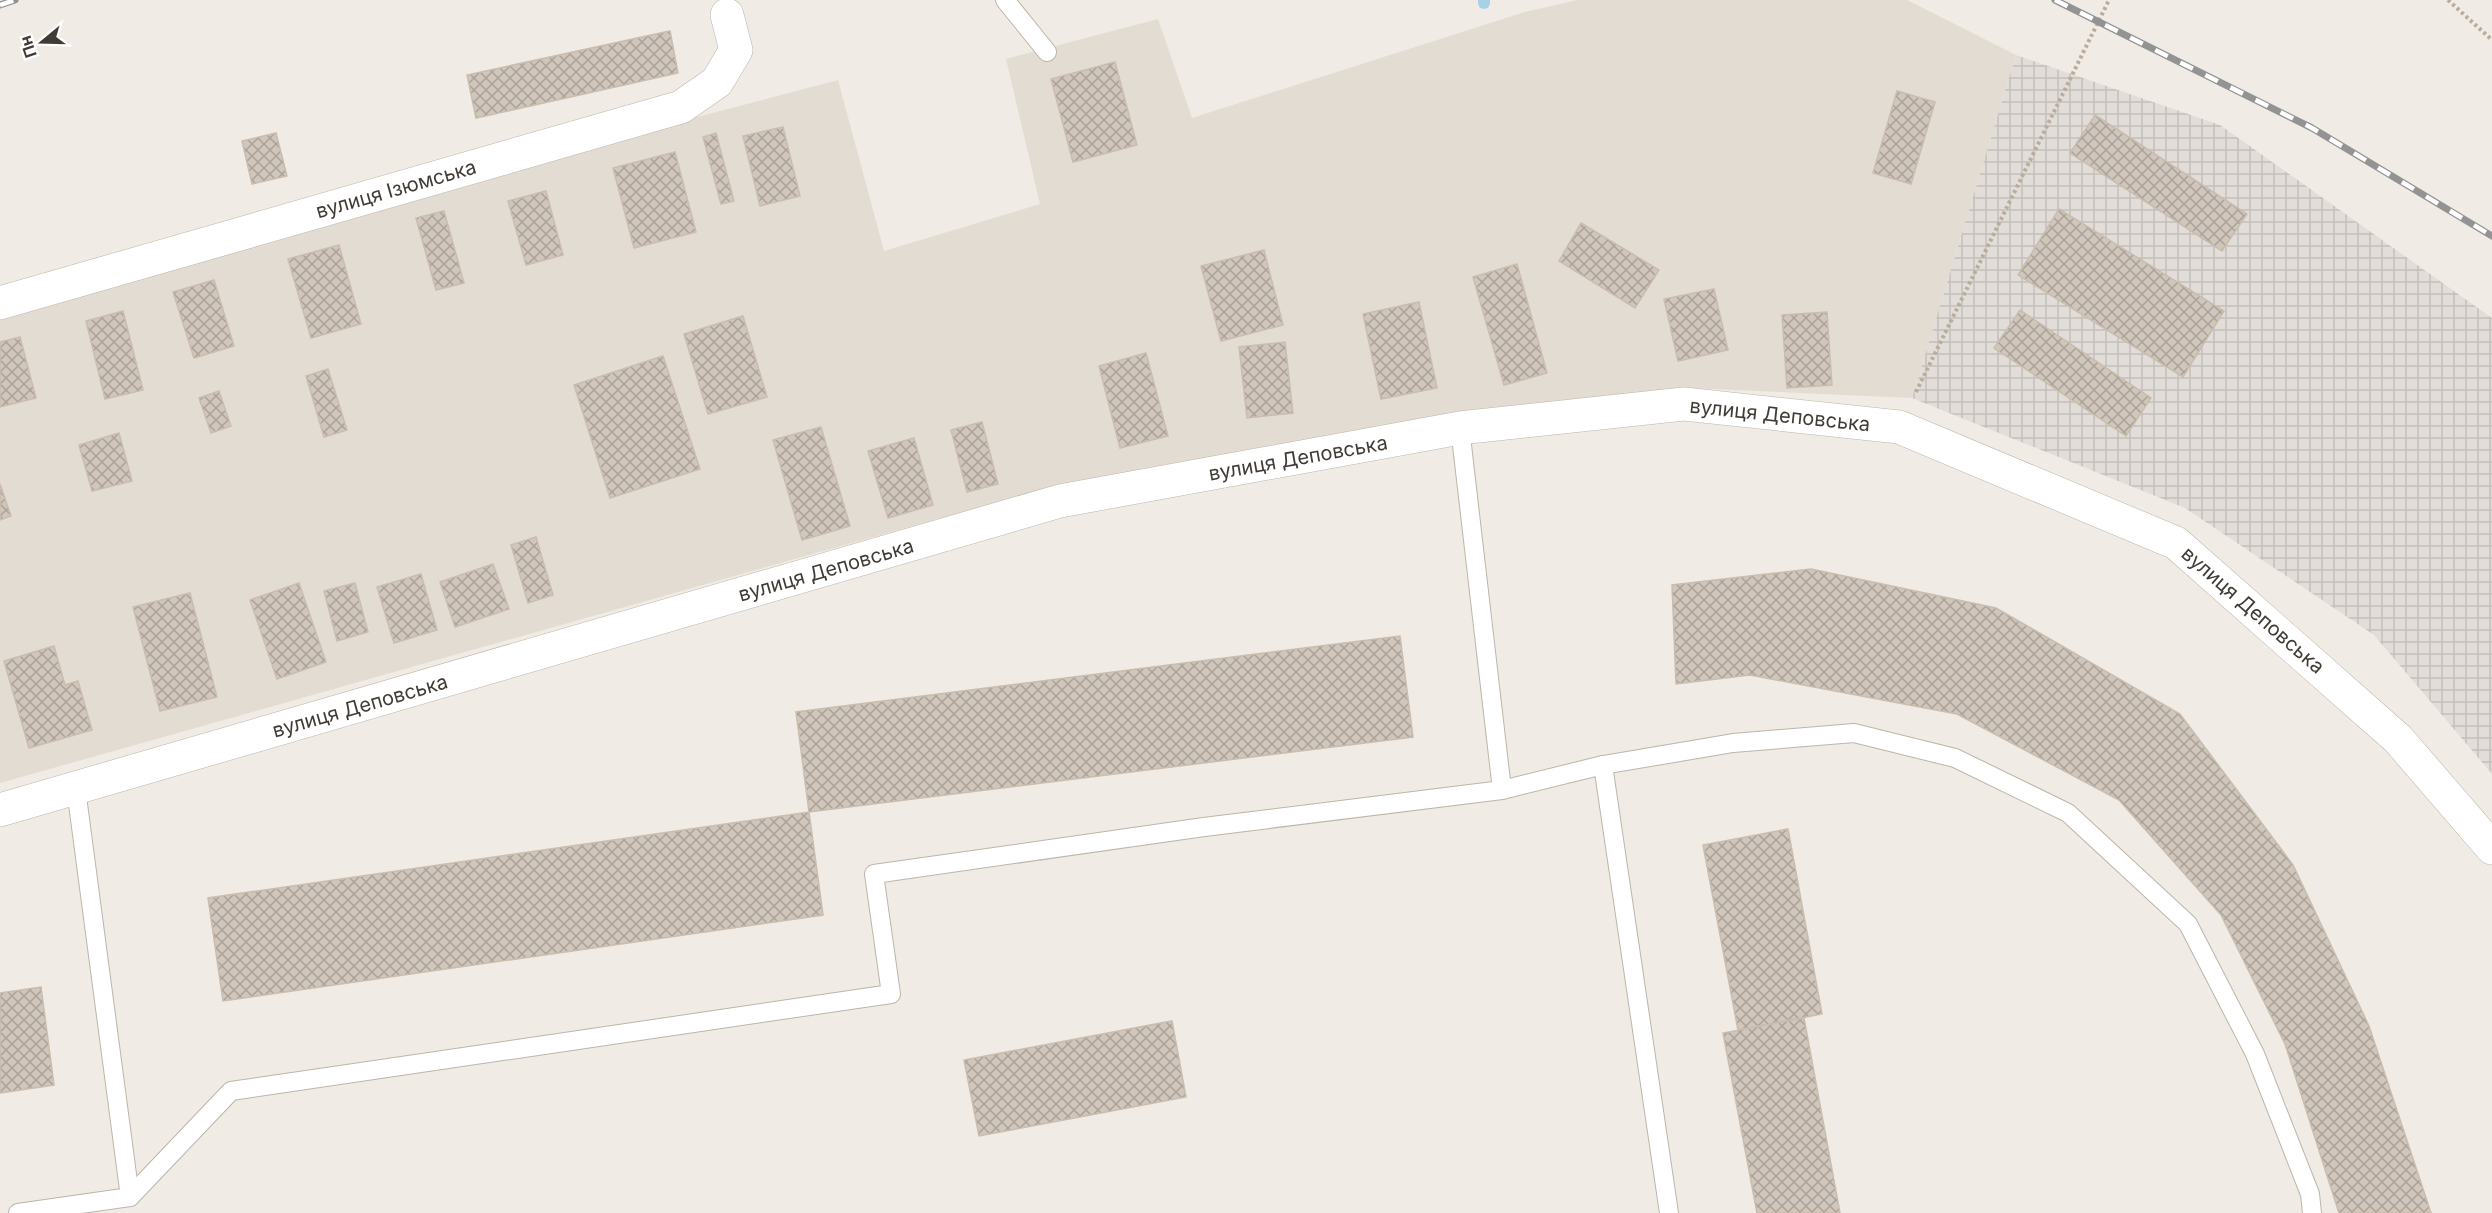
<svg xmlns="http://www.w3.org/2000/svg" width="2492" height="1213" viewBox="0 0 2492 1213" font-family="Inter,sans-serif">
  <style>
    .residential { fill: #e3dcd3 }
    .industrial { fill: url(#industrial-grid) }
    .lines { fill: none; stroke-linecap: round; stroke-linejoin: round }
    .stream { stroke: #a7d2e6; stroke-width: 12 }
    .building { fill: url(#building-cross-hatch); stroke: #cabdaf; stroke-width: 1.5 }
    .lane-casing { stroke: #bdb5ab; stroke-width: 20 }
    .street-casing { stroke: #bdb5ab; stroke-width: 34 }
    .path { stroke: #baac9b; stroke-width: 4; stroke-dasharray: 3 3; stroke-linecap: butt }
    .lane { stroke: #fff; stroke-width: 18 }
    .street { stroke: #fff; stroke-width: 33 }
    .rail-casing { stroke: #939393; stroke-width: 7 }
    .rail { stroke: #fff; stroke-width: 4.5; stroke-dasharray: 14; stroke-linecap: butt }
    .labels { text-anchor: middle; stroke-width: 6; stroke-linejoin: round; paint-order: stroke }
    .street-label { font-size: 20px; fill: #413b35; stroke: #fff }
  </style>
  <defs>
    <pattern id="industrial-grid" width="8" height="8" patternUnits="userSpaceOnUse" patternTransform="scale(1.5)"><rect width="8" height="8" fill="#e2ddd9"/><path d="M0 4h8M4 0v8" fill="none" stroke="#c3bfbb"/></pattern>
    <pattern id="building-cross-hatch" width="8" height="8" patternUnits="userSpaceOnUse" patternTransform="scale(1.5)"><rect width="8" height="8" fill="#d0c6bb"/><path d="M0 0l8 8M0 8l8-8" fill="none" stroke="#aaa299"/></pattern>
  </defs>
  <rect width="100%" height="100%" fill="#f0ebe4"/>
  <polygon class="residential" points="1577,0 1907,0 2016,55 1912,398 1689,388 1058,485 0,783 0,317 690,119 838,80 884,251 1040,204 1006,59 1158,19 1192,118 1525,12"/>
  <polygon class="industrial" points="2016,55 2220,125 2492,318 2492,774 2374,635 2185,508 1912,398"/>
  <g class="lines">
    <polyline class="stream" points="1484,3 1484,0"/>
  </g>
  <g class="building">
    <polygon points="670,31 678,73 476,118 467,75"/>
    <polygon points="1115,62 1137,145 1073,162 1051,79"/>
    <polygon points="1897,91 1935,102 1911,184 1873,173"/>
    <polygon points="2095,115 2247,214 2222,251 2070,153"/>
    <polygon points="783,127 800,196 760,206 743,136"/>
    <polygon points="276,133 287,176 252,184 242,141"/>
    <polygon points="716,133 734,201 721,204 703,137"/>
    <polygon points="675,152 696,232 634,248 613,168"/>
    <polygon points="546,191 563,255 526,265 508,201"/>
    <polygon points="2059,209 2224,311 2183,377 2018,275"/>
    <polygon points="444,211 464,283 436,290 416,218"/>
    <polygon points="1581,223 1659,270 1635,308 1559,261"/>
    <polygon points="339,245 361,324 311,338 288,259"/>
    <polygon points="1264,250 1283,325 1221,341 1201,266"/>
    <polygon points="1517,264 1547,373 1504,385 1473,277"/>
    <polygon points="214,280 234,346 194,358 173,292"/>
    <polygon points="1714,289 1728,350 1678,361 1664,299"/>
    <polygon points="1419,302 1437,388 1381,399 1363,314"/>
    <polygon points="2020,310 2151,398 2126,436 1994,348"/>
    <polygon points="123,311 143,390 105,399 86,321"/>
    <polygon points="1827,312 1832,385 1787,388 1782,315"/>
    <polygon points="743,316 767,397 708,414 684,334"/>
    <polygon points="20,337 36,398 0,407 0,342"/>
    <polygon points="1285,342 1293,413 1247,418 1239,347"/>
    <polygon points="1146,353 1168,436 1120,448 1099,366"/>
    <polygon points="663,356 700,469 610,498 574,385"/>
    <polygon points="328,369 347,430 324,437 306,376"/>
    <polygon points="219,391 231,426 211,433 199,398"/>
    <polygon points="982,422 998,484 967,492 951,430"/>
    <polygon points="821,427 850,526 802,540 773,440"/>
    <polygon points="119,433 132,481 92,491 79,445"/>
    <polygon points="914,438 933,505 888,518 868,451"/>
    <polygon points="0,484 11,516 0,520"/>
    <polygon points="536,537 553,595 528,603 511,545"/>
    <polygon points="493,564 509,609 455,627 440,582"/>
    <polygon points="1811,569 1996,608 2180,714 2293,865 2369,1026 2431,1213 2339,1213 2285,1044 2221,915 2119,800 1957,714 1750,675 1676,684 1672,585"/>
    <polygon points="421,574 437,630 394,643 377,587"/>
    <polygon points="299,583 326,662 277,679 250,600"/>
    <polygon points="355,583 368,632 337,641 324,591"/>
    <polygon points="190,593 217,697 160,711 133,607"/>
    <polygon points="1400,636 1413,737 809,812 796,712"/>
    <polygon points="54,646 65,685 78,681 92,730 29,748 4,661"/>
    <polygon points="809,812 823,915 223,1001 208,898"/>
    <polygon points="1788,829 1822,1014 1738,1030 1703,845"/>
    <polygon points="41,987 54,1085 0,1093 0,993"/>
    <polygon points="1804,1018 1840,1213 1757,1213 1723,1033"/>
    <polygon points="1172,1021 1186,1097 979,1136 964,1060"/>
  </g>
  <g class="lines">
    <g class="lane-casing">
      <g id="lane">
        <polyline points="1005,0 1047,52"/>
        <polyline points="1460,428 1502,790 1603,765 1669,1213"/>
        <polyline points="1603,765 1733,743 1854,733 1955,758 2068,813 2188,924 2255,1054 2310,1194 2312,1213"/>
        <polyline points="130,1197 231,1091 891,994 874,874 1204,827 1502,790"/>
        <polyline points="18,1213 130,1197 76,789"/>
      </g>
    </g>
    <g class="street-casing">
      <g id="street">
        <polyline points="0,303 681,107 717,82 736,50 727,15"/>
        <polyline points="0,810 1060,501 1460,428 1684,404 1899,427 2176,543 2398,739 2492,848"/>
      </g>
    </g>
    <g class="path">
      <polyline points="2448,0 2492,40"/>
      <polyline points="1916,392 2109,0"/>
    </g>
    <use href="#lane" class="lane"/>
    <use href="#street" class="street"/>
    <g class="rail-casing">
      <g id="rail">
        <polyline points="2055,0 2312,128 2492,236"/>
        <polyline points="0,5 15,0"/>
      </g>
    </g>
    <use href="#rail" class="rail"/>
  </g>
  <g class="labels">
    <g class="street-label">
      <text transform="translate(396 189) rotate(-16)" y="7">вулиця Ізюмська</text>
      <text transform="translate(1780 415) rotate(6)" y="7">вулиця Деповська</text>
      <text transform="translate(1298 458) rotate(-10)" y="7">вулиця Деповська</text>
      <text transform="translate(826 570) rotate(-16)" y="7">вулиця Деповська</text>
      <text transform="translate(2253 610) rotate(41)" y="7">вулиця Деповська</text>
      <text transform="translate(360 706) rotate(-16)" y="7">вулиця Деповська</text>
    </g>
  </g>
  <g transform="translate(42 42) rotate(251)" stroke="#ffffff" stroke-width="4.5" paint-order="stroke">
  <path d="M0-4.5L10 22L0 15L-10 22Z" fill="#413b35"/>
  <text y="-9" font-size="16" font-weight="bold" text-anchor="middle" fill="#413b35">Пн</text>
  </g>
</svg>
